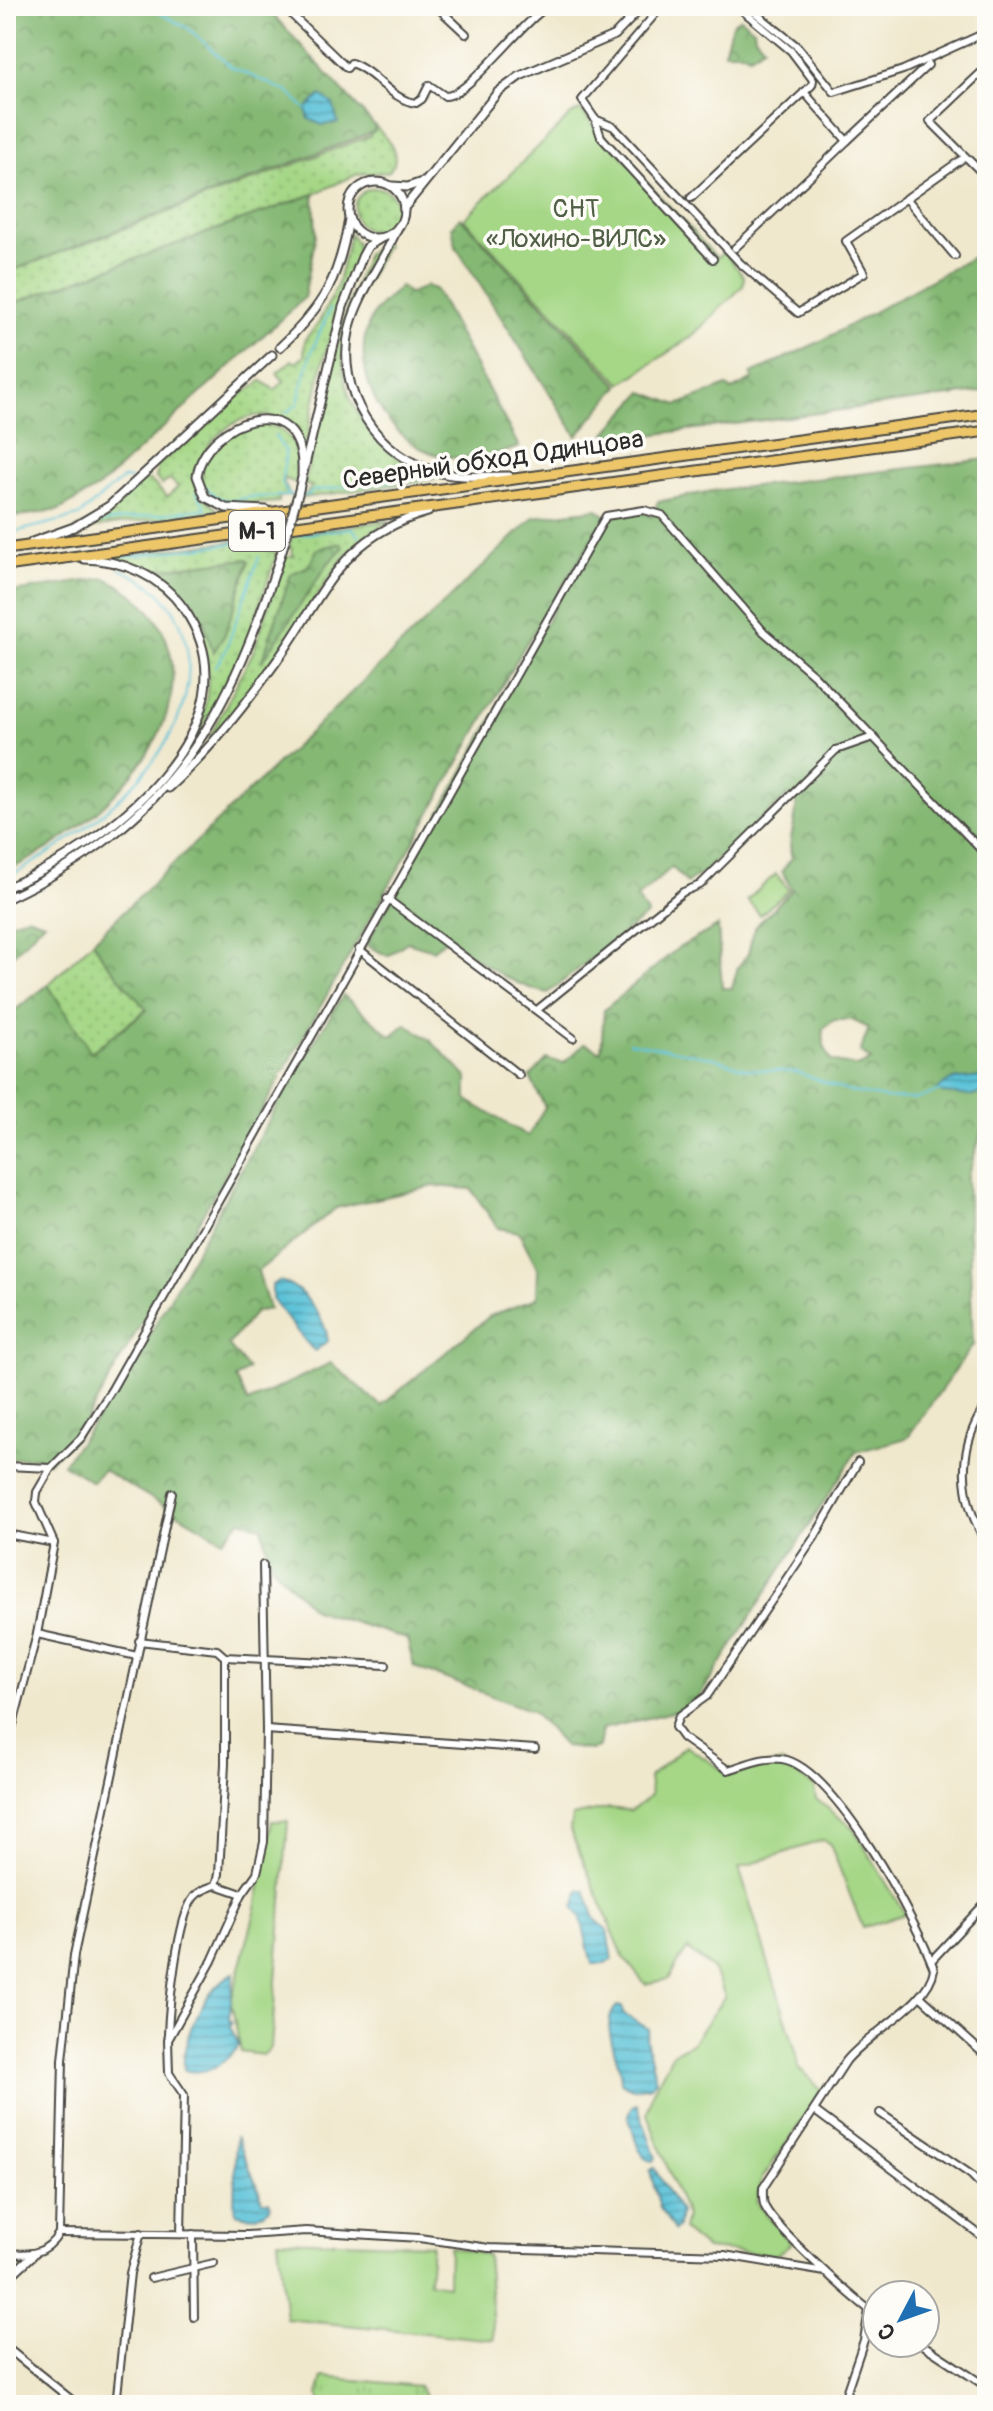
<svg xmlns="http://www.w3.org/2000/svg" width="993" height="2411" viewBox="0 0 993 2411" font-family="Pangolin,sans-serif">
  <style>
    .grass { fill: url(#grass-dots); stroke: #688158; stroke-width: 2; fill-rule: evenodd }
    .forest { fill: url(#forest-crowns); stroke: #58724f; stroke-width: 2; fill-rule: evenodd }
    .park { fill: url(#park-tufts); stroke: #688158; stroke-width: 2 }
    .garden { fill: #a5d786; stroke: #688158; stroke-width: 2 }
    .water { fill: url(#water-rules); stroke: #437682; stroke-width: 2 }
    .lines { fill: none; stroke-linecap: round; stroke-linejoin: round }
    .stream { stroke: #5bc2d8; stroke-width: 2 }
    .minor-casing { stroke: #494743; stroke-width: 10 }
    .tertiary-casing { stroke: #494743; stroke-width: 11 }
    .trunk-casing { stroke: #494743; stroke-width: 13 }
    .minor { stroke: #fff; stroke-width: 6 }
    .tertiary { stroke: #fff; stroke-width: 7 }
    .trunk { stroke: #ecc669; stroke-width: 9 }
    .tertiary-bridge-casing { stroke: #494743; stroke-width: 11; stroke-linecap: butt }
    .tertiary-bridge { stroke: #fff; stroke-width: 7 }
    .labels { text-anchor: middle; stroke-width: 7; stroke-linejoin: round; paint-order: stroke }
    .shield { fill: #fdfcf7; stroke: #6a6a68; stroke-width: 2 }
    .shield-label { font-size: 24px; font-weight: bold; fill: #2b2b2b }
    .park-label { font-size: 26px; fill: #505f46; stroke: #fdfcf7 }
    .street-label { font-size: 26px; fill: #2b2b2b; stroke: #fdfcf7 }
  </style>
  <defs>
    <pattern id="grass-dots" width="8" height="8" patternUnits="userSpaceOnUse" patternTransform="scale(2)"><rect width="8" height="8" fill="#a5d786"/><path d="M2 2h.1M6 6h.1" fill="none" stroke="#8eb974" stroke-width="1.8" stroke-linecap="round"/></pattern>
    <pattern id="forest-crowns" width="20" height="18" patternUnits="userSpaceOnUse" patternTransform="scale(2)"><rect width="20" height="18" fill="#84b873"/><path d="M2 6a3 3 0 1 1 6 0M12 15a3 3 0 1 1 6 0" fill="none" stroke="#6c965f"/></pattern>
    <pattern id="park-tufts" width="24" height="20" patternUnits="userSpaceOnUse" patternTransform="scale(2)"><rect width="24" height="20" fill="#a5d786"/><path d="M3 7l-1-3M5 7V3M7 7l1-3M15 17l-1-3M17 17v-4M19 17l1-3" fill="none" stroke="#8eb974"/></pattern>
    <pattern id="water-rules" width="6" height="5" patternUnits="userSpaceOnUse" patternTransform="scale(2)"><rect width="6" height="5" fill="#5bc2d8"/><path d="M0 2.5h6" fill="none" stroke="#4b9eaf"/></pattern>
  </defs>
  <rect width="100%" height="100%" fill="#fdfcf7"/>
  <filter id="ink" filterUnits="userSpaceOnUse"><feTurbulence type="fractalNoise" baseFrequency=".0125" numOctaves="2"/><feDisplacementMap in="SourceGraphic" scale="16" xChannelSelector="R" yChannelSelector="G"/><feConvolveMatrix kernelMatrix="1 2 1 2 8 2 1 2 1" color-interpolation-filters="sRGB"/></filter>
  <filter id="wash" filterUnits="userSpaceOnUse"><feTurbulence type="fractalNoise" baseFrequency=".006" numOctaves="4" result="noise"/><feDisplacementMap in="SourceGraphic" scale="32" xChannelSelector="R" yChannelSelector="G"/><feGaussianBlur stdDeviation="1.8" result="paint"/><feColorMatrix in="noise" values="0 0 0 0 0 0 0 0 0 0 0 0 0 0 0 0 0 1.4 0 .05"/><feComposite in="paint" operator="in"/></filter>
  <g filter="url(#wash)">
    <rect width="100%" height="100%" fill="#f0e8cd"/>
    <g class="grass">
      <path d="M374,125c13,13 31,30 14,47l-30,2 -44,20 -308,112v-33l364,-137z"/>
      <circle cx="376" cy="210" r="22"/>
      <path d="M350,234l7,10v11l-32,98 -20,93c-8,-10 -17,-22 -31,-28 -37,-15 -91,40 -75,75l20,18 -145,19 27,-15 42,-36 7,1 17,17 11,-10 -8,-8 -8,6 -6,-7 2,-13 75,-65 29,-19 13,9 9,-9 -7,-8 15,-13 4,3 8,-7 1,-17 13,-15 19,-38z"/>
      <path d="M383,243l3,2c-15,29 -34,58 -41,89 -14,67 37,133 103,143l-145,21 9,-12 -8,-1 43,-177 20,-54z"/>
      <path d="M255,423c36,1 48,27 41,60l-14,-5 8,18 -11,1v5l-56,3c-48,-31 -4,-68 32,-82z"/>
      <path d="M390,520l-26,17 -21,21 -89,129 -46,53 46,-90 31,-94h9l-5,-11 4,-11zM340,543l3,5 -14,14 -67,99 29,-87 18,-8 9,-17z"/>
      <path d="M275,536v5l-12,8 14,4 -31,93 -48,89 -3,-1c26,-50 13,-130 -41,-158 -16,-8 -35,-12 -52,-19zM247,559l2,3 -24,72 -12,18 -9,-31 -45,-52z"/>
      <polygon points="93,941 105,961 147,1009 91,1052 48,985"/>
    </g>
    <g class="forest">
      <polygon points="6,6 265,6 374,125 375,131 6,273"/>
      <polygon points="740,18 754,29 755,36 764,46 750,56 741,52 724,52 732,24"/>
      <polygon points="314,194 316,234 304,298 99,487 59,510 6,518 6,306"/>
      <polygon points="460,217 619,386 577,436 456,247 452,227"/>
      <polygon points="987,249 987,391 618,439 606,433 643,392 678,405 727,386 732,390 753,379 751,374 821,341"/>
      <path d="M400,286l9,8 17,-8 9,3 84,158c-27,10 -63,16 -90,5 -49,-19 -84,-92 -55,-139 7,-10 18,-18 26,-27z"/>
      <path d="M987,459v657l-20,62 6,167 -66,93 -51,14 -163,255 -91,22 -3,18 -8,3 -26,-3 -33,-36 -118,-44 -7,-28 -93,-29 -43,-45 -9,-38 -21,-7 -18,20 -120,-70 -11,12 -29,-18 58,-78 174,-313 48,-78 48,41 15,-12 24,16 37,37v23l61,36 17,-29 -15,-30 17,-18 17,4 21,-20 16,9 3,-42 74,-62 40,-22 4,62h10l6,-21 10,-13 6,-26 38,-38 -10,-19 10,-13c-6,-19 6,-35 4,-57l-8,-6 -85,78 -16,10 -15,-16 -35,31 11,16 -100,79c-39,-8 -68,-32 -101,-54l-14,11 -26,-8 -19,14 -22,-11 232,-416 -75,120 -447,789 -28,24 -13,-5 -29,2v-442l42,-32 43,67 56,-42 -42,-49 -12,-20 441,-424 63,-8 9,7 38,-5 7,6 7,-15 54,-11zM834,1020h18l17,8 -9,24 11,8 -13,7 -27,-6 -7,-15 -1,-17zM434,1186l37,3 27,39 21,4 19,37 -1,29 -47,18 -109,90 -50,-43 -83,39 -12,-24 12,-9 -20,-24 27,-33 14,-3 -11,-38 78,-63z"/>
      <polygon points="341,543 343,548 329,562 262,662 291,574 309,566 317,549"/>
      <polygon points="247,559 249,561 225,634 213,653 204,621 158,569"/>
      <path d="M105,578c73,33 86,107 44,173 -31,50 -89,96 -143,120v-278z"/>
      <polygon points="27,916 44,922 6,962 6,924"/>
    </g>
    <polygon class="park" points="323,2377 419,2386 431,2405 322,2405 318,2394"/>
    <g class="garden">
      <polygon points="580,110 717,258 724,252 744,277 743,286 691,337 621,384 464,219 571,115"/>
      <polygon points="776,874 789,890 760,915 747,900"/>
      <polygon points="686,1746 730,1775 782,1762 814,1787 816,1799 853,1828 905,1914 863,1928 830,1844 823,1840 739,1868 797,2055 798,2067 822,2091 762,2179 756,2203 791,2243 776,2255 706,2249 683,2230 686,2216 647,2114 652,2093 673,2053 692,2043 725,1996 713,1969 687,1949 668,1979 645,1984 624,1958 570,1830 572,1816 610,1808 631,1811 651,1795 649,1777"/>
      <polygon points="272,1821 288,1821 271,2048 263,2055 241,2052 231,2002 256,1908"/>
      <polygon points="278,2240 432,2245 429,2282 448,2285 449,2247 487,2255 494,2340 286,2319"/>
    </g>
    <g class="water">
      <polygon points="321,95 333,104 338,123 322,125 309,119 306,109"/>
      <polygon points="982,1077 987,1090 974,1096 942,1093 938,1089 951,1080"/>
      <path d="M279,1281c23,4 47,38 49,60l-13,10c-6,-3 -36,-43 -43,-52v-14z"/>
      <polygon points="585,1890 595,1919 607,1930 612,1959 605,1964 592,1964 581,1918 574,1908 579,1891"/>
      <path d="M234,1973l-5,48h3l-2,6 9,18c-14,19 -31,31 -55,25 -3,-32 21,-82 50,-97z"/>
      <path d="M617,2006l5,1 1,7 26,15 -3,10 10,41 -5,6 -17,3 -13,-7c1,-25 -24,-55 -4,-76z"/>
      <path d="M637,2104l19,53 -3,4c-17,-3 -19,-31 -25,-46l4,-9z"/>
      <path d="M236,2136l27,65h6l2,5c-6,11 -24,11 -35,7l-2,-7z"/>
      <polygon points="654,2168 680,2212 678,2227 674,2230 660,2208 650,2171"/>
    </g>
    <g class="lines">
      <g class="stream">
        <polyline points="147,6 189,29 231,67 288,92 306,109"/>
        <polyline points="287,412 297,405 311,353 330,309"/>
        <path d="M275,436l10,15c2,17 -10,30 4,43"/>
        <polyline points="136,487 97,523 206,508 196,492"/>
        <polyline points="206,487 215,496 229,501 250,497 309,495 312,491 426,476"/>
        <polyline points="6,534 79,516 123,478 130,479"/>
        <polyline points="289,536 352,528 359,536"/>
        <polyline points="124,557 283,537"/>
        <polyline points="215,667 225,652 259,557"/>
        <path d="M6,878c82,-43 208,-136 178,-243 -9,-34 -33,-54 -65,-66"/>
        <polyline points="629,1042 711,1057 747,1069 797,1072 847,1091 885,1098 916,1099 943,1090"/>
      </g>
    </g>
  </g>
  <g filter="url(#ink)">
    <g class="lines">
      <g class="minor-casing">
        <g id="minor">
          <path d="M290,6l3,10 54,52 4,-5c24,8 40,37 65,40l6,-4 7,-14 16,11c23,1 77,-75 104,-90"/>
          <polyline points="436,6 466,34"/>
          <polyline points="662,6 582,100 595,119 601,137 713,259"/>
          <polyline points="747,6 798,47 834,92 903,70 987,32"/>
          <polyline points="987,67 930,121 987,178"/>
          <polyline points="804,92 847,141 928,65"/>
          <polyline points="595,119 614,127 740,263 798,313 864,273 846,241 965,157"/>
          <polyline points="691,198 812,85 813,80 791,51 737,6"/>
          <polyline points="906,198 955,256"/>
          <polyline points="735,248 847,141"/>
          <polyline points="387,899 573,1038"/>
          <polyline points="359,949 519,1075"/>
          <polyline points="537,1010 683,892 700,885 836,750 873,737"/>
          <path d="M987,1404c-31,43 -28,96 0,139"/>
          <path d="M858,1462l-44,76 -107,158 -28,20 -4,11 8,11 45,32c17,-5 36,-14 54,-11 52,7 135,163 152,210 -5,35 -65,63 -88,92l-83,127c0,6 -1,13 2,19 11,22 89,93 112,108"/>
          <polyline points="6,1466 51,1468 81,1438 112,1389 606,516 644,510 662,515 764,632 814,675 987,856"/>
          <polyline points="6,1534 54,1543"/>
          <polyline points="37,1634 137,1656"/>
          <polyline points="139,1641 217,1650 225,1657 386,1665"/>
          <polyline points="266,1730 535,1749"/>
          <polyline points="6,1751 37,1634 54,1543 36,1502 37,1492 51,1468"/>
          <polyline points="216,1885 242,1894"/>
          <polyline points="931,1961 987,1901"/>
          <polyline points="921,1997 987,2057"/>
          <path d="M168,2035c1,-29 9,-116 26,-138 6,-7 14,-9 22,-12l3,-11 6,-110v-107"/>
          <polyline points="815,2111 987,2240"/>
          <polyline points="880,2113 970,2174 987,2191"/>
          <polyline points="59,2233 247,2235 306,2231 419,2238 489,2248 724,2255 825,2272"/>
          <polyline points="181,2234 184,2095 169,2073 168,2040 212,1961 242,1894 257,1873 264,1842 266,1730 263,1565"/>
          <polyline points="193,2234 194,2317"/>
          <path d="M6,2253c24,2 40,2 53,-20l4,-173 11,-105 98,-462"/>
          <polyline points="151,2278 214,2263"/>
          <polyline points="920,2343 987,2387"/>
          <polyline points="6,2347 78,2405"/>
          <polyline points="116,2405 130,2273 141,2233"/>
          <polyline points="842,2405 864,2340 869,2310"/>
        </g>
      </g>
      <g class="tertiary-casing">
        <g id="tertiary">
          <circle cx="376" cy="210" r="28"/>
          <polyline points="392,186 408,187 422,182"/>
          <polyline points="404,208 498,92 520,76 615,35 643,6"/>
          <path d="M398,227c-14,34 -39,65 -48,100 -16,64 27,131 91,146 22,5 45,3 68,3"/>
          <path d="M280,347c44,-41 59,-69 69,-128"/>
          <polyline points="298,494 343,307 362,257 368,246 383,237"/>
          <path d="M266,510l-40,-2 -21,-11 -8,-21c8,-56 109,-91 105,-2"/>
          <polyline points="32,542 74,527 109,506 272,355"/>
          <path d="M168,788c41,-37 76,-81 108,-126 49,-68 63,-125 152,-150"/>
          <path d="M6,888c97,-40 259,-162 178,-279 -23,-33 -61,-49 -100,-50"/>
          <path d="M6,899c170,-79 224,-184 278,-355"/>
          <polyline points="6,2280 33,2255"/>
        </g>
      </g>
      <g class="trunk-casing">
        <g id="trunk">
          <polyline points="6,549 987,414"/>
          <polyline points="6,566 987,431"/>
        </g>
      </g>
      <use href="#minor" class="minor"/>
      <use href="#tertiary" class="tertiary"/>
      <use href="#trunk" class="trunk"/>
      <g class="tertiary-bridge-casing">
        <polyline id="tertiary-bridge" points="284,544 298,494"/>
      </g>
      <use href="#tertiary-bridge" class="tertiary-bridge"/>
    </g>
  </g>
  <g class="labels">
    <rect class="shield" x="229" y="511" width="56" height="40" rx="6"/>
    <g class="shield-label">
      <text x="257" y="539">М-1</text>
    </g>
    <g class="park-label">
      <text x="576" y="217">СНТ<tspan x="576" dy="30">«Лохино-ВИЛС»</tspan></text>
    </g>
    <g class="street-label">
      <text transform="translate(493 459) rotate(-8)" y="9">Северный обход Одинцова</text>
    </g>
  </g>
  <rect width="993" height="2411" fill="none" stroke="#fdfcf7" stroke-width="32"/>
  <g transform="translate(901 2319) rotate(229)"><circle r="38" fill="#fdfcf7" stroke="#a9a8a5" stroke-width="2"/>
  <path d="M0-6L14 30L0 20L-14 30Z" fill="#1f6fb2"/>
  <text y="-12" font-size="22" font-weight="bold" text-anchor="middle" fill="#2b2b2b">С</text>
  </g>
</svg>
